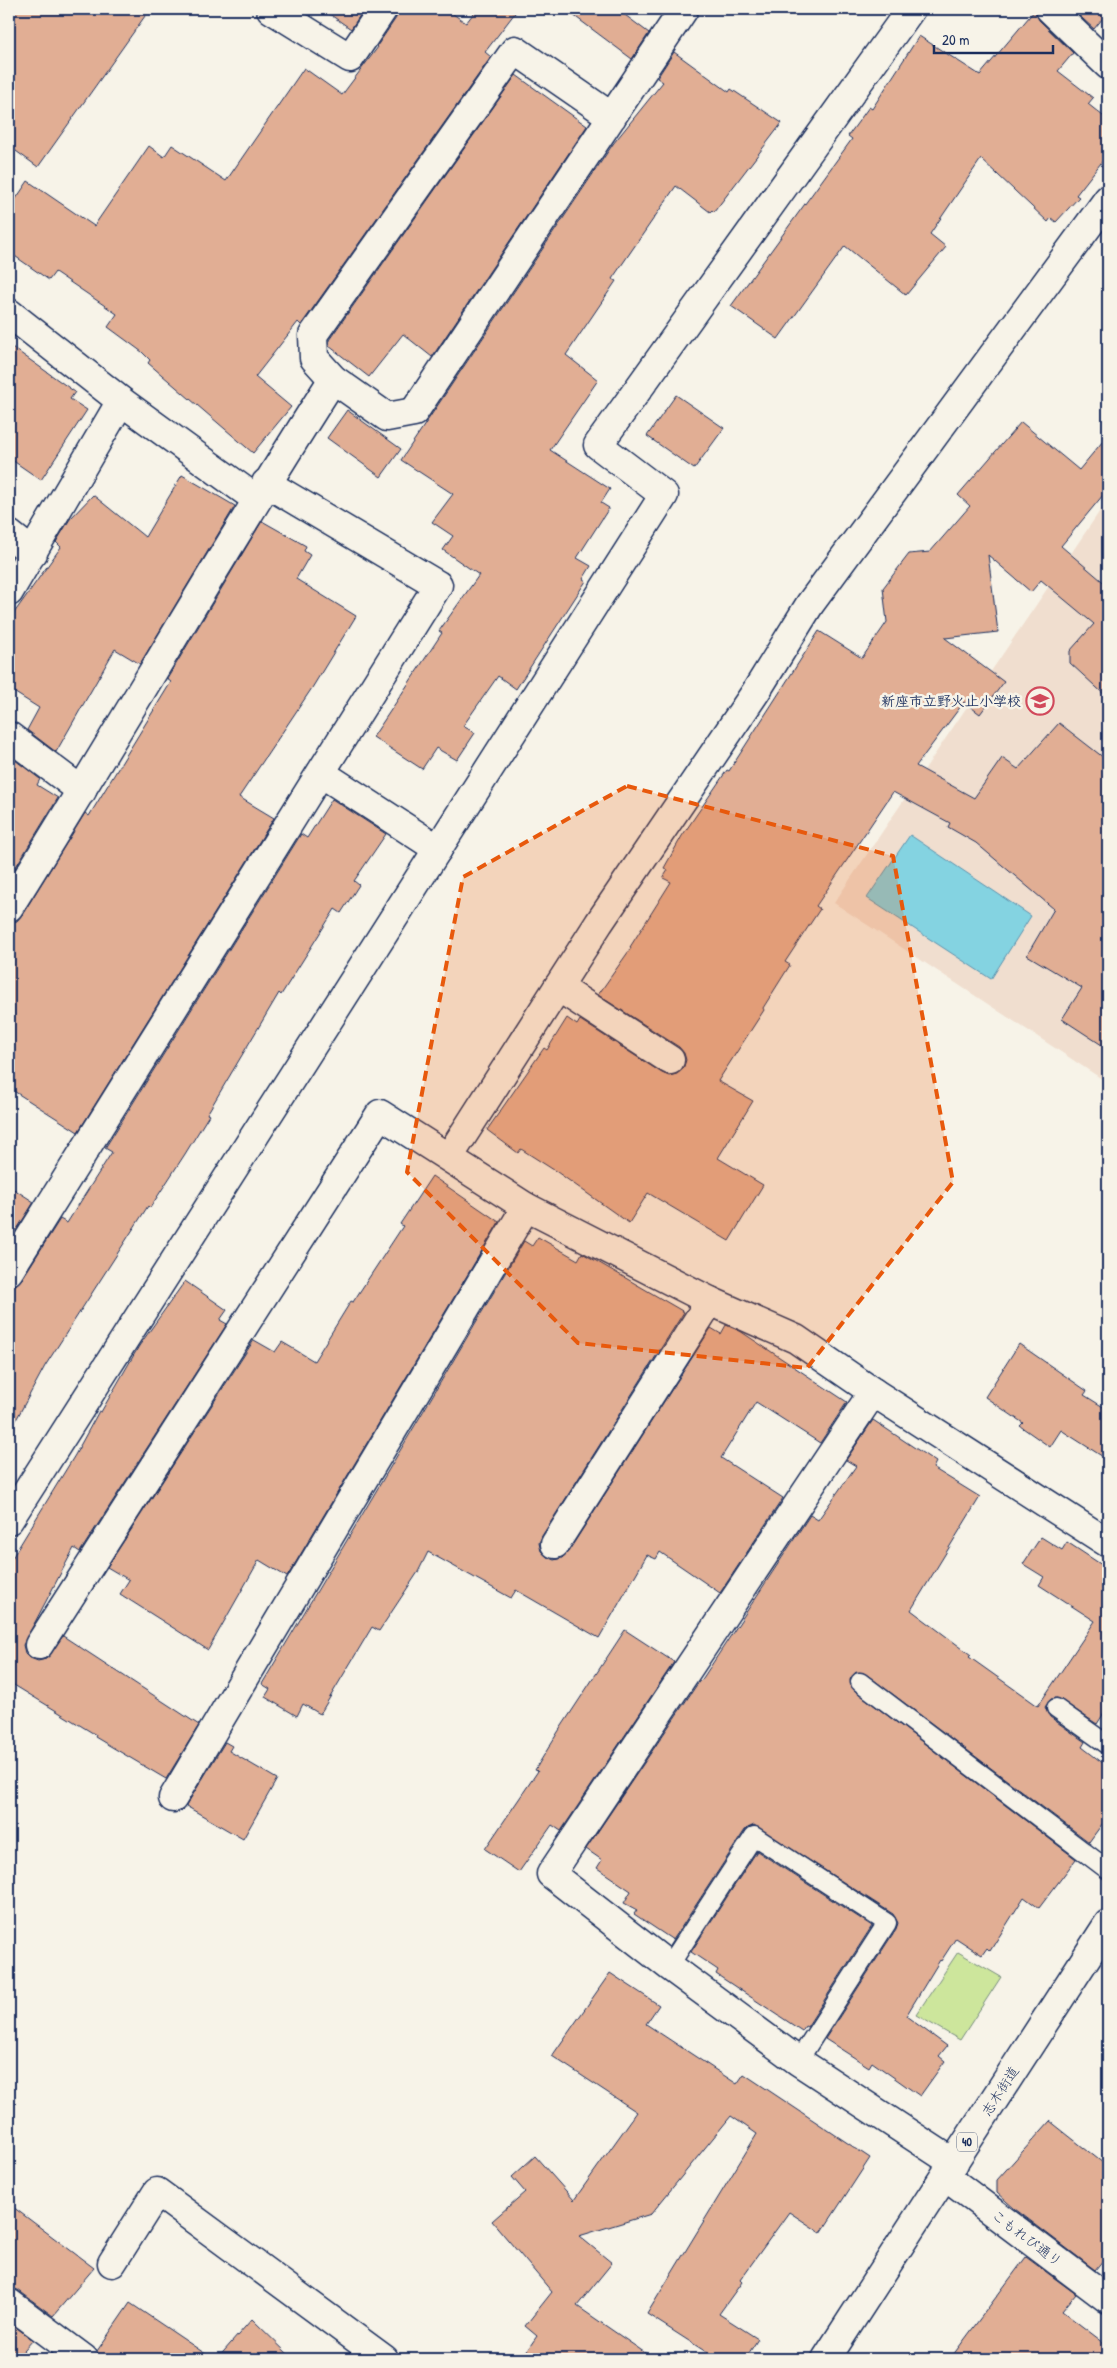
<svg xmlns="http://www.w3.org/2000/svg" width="1117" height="2368" viewBox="0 0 1117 2368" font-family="'Patrick Hand','Klee One',sans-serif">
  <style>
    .built { fill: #f0decf }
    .green { fill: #cde69c; stroke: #748a7d }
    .water { fill: #84d3e1; stroke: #5a91ad }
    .building { fill: #e1ae94; stroke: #1b2f5e }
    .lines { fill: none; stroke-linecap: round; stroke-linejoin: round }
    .lane-casing { stroke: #1b2f5e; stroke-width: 21 }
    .street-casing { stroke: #1b2f5e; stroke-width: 31 }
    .secondary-casing { stroke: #1b2f5e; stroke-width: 31 }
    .primary-casing { stroke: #1b2f5e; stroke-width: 31 }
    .lane { stroke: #f7f3e8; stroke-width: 18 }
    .street { stroke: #f7f3e8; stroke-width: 28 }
    .secondary { stroke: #f7f3e8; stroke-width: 28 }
    .primary { stroke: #f7f3e8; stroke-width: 28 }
    .marked { fill: #e8590c; fill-opacity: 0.2; stroke: #e8590c; stroke-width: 4; stroke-dasharray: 10 6; stroke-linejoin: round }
    .labels { text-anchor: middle; stroke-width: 5; stroke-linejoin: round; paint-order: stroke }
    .shield { fill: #f7f3e8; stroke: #5d6a87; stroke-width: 1 }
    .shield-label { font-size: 12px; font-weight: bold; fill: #1b2f5e }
    .poi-label { font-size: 14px; font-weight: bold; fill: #1b2f5e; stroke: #f7f3e8; text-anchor: end }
    .street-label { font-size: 14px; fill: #1b2f5e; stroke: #f7f3e8 }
  </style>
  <rect width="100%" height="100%" fill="#f7f3e8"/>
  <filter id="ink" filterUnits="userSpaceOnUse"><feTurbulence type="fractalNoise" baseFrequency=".02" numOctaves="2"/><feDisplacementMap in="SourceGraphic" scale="10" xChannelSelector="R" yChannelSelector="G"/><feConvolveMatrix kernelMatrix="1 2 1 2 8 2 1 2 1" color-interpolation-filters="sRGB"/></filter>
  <g filter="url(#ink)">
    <polygon class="built" points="1108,499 1108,1083 834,903"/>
    <polygon class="green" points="958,1952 1001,1977 960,2040 916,2015"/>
    <polygon class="water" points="910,835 1031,916 991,979 867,898"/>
    <g class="building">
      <polygon points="9,9 150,9 38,167 9,146"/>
      <polygon points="322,9 364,9 351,29"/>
      <polygon points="398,9 446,9 466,23 477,9 518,9 485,52 491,57 301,325 298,322 255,377 291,407 253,453 148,363 150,360 142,352 108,327 117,314 55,272 49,280 9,252 9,209 28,181 94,226 149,146 164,157 172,145 226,181 304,68 342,95 378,47 377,46 396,18"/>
      <polygon points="565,9 617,9 649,33 632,59"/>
      <polygon points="1072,9 1108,9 1108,12 1094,29"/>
      <polygon points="1035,10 1039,20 1073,53 1058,71 1093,98 1088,104 1108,120 1108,154 1076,195 1079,197 1056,222 1051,218 1048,222 981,159 930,234 946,247 906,295 845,246 778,339 731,306 852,139 848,136 869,107 872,109 919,36 980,75"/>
      <polygon points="674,52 729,92 731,89 782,123 714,212 712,210 710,212 676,186 612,279 616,281 566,355 598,380 550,450 610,489 601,503 609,508 577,558 591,566 583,579 586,581 516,689 498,676 463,726 475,733 457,760 436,748 422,769 373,737 442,633 439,631 479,575 443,550 453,536 432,522 453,494 401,460 613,144 663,82 657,78"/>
      <polygon points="516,75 587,126 432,357 403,334 369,377 329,346 329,340"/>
      <polygon points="9,345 75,392 70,399 87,410 41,480 9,458"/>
      <polygon points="676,395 724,428 694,469 647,436"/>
      <polygon points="347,410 401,449 381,477 327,438"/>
      <polygon points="1021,422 1079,470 1108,435 1108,489 1061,546 1108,586 1108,698 1070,663 1070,651 1094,624 1041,580 1031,592 988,555 998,632 945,638 1004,682 980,714 964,702 916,766 974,798 1002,758 1018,769 1059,723 1108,761 1108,1049 1062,1019 1082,988 1027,955 1054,909 976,843 948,827 950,823 893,792 816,906 820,909 785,962 790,965 763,1008 764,1010 718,1081 753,1101 718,1158 763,1185 729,1241 648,1193 629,1223 557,1172 521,1149 518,1153 487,1130 544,1048 547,1050 567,1018 577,1025 580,1020 662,1073 669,1076 677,1074 683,1069 686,1060 684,1053 679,1047 598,995 631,948 630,947 671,882 663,878 668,870 664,868 682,836 727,770 729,771 819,631 862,658 887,622 883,588 909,554 930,552 970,506 958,495"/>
      <polygon points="182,475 235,506 140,664 115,649 56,752 27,730 39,708 9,689 9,620 61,547 56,542 70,519 93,495 145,537"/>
      <polygon points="262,521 306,546 304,551 310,555 296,579 356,616 312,688 239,797 274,818 78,1132 9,1088 9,923 17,921 22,915 85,813 89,816 171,682 167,679"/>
      <polygon points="11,757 40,779 37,785 58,798 9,878 9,761"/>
      <polygon points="332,799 386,834 354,881 359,885 341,913 335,909 281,995 279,993 207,1114 209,1115 185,1154 150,1208 148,1206 45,1366 9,1433 9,1287 16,1285 22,1279 60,1219 67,1223 112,1152 105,1148 301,834 307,838"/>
      <polygon points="432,1176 499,1222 287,1577 259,1560 208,1650 120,1594 129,1580 107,1567 254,1340 275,1352 282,1342 314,1361 351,1301 353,1302 403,1226 400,1224"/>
      <polygon points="9,1186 34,1202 9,1242"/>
      <polygon points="538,1237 578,1260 582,1253 591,1258 684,1312 542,1536 539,1543 541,1551 547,1557 554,1560 562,1558 568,1552 711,1328 721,1334 726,1325 740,1331 847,1402 820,1443 756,1402 721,1458 783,1498 720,1593 660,1552 656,1559 647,1555 599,1638 516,1590 511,1598 428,1552 418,1572 379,1631 372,1627 320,1714 303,1704 297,1716 265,1697 270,1689 262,1684 524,1241 532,1246"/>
      <polygon points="185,1281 227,1310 220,1320 227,1324 80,1552 74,1548 23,1645 25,1653 30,1658 38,1661 46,1659 63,1636 199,1725 166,1779 95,1737 96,1735 9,1682 9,1563 75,1455 99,1411 101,1412 139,1346"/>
      <polygon points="1019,1344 1087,1391 1084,1395 1108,1410 1108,1460 1061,1430 1050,1447 1020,1426 1023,1423 985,1397"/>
      <polygon points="873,1420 936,1462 933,1468 980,1497 911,1610 971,1655 969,1657 1038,1706 1095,1621 1039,1585 1044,1577 1023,1564 1041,1537 1062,1550 1067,1542 1108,1569 1108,1707 1097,1724 1057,1698 1051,1699 1045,1707 1050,1717 1085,1742 1082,1747 1108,1767 1108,1816 1089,1842 866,1674 856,1672 850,1680 854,1690 1076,1859 1039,1908 1024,1897 990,1951 987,1948 982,1955 956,1938 941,1961 940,1960 906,2016 947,2046 939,2056 945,2061 920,2096 872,2062 869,2067 825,2039 896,1929 898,1923 893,1914 754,1825 745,1830 673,1940 634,1914 637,1910 624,1903 631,1891 597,1868 602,1860 586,1849 700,1680 701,1681 810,1515 818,1520 856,1466 846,1460"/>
      <polygon points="625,1630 674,1662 561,1831 552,1825 519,1872 485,1849 538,1771 535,1770 558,1732"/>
      <polygon points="225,1742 232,1746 229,1751 277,1779 243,1839 186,1806"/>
      <polygon points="757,1851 872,1926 807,2027 805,2026 802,2031 716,1974 718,1970 691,1952"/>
      <polygon points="610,1973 659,2005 646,2024 737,2084 744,2074 870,2158 821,2233 789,2212 740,2280 742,2282 719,2314 758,2339 745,2359 717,2359 647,2314 757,2134 731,2116 651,2214 579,2236 612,2263 577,2306 654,2359 521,2359 537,2336 525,2326 552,2292 492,2221 525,2192 512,2177 535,2156 574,2200 637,2112 552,2056"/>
      <polygon points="1050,2121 1108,2167 1108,2254 1095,2270 1015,2209 997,2193 997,2180"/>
      <polygon points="9,2204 94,2268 53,2316 18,2290 9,2288"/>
      <polygon points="1026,2257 1076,2294 1062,2311 1108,2346 1108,2359 950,2359"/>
      <polygon points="130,2303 213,2359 99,2359 97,2351"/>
      <polygon points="252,2319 293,2359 217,2359"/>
      <polygon points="9,2322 33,2340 16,2359 9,2359"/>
    </g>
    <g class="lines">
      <g class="lane-casing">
        <g id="lane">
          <polyline points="860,1682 1108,1870"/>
          <polyline points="1056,1708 1108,1745"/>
          <polyline points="669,1966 754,1836 887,1923 798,2061"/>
        </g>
      </g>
      <g class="street-casing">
        <g id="street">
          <polyline points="271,9 350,58 383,9"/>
          <polyline points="1050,9 1108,65"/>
          <polyline points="612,117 515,50 313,335 314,358 333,379 387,417 414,412 684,9"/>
          <polyline points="9,313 121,401 256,499"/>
          <polyline points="9,534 33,553"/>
          <polyline points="9,592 121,401"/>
          <polyline points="9,736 82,791"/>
          <polyline points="321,773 438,849"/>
          <path d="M9,907c110,-174 212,-354 324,-528"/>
          <polyline points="558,987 670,1060"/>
          <polyline points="449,1157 599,923 755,693 810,604 1108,199"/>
          <polyline points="9,1271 438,585 266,483"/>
          <polyline points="873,1392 551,1874 669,1966 798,2061 954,2163"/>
          <polyline points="9,1520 664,495 598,445 911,9"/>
          <polyline points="555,1544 710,1301 796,1339 873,1392 1108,1543"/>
          <polyline points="39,1645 380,1114 526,1207"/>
          <polyline points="173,1798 526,1207 710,1301"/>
          <polyline points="112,2263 157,2192 384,2359"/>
          <polyline points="9,2303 84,2359"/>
        </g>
      </g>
      <g class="secondary-casing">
        <polyline id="secondary" points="946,2177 1108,2299"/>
      </g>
      <g class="primary-casing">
        <polyline id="primary" points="826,2359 1108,1924"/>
      </g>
      <use href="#lane" class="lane"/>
      <use href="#street" class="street"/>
      <use href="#secondary" class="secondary"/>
      <use href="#primary" class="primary"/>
    </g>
  </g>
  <path class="marked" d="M627,786l266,70 60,326 -146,186 -229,-25 -171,-171 56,-295z"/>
  <defs>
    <g id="school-ring" transform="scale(1.4375)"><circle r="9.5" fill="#f7f3e8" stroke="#d1495b" stroke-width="1.5"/><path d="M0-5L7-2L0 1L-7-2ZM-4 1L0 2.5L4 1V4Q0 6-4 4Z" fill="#d1495b"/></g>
  </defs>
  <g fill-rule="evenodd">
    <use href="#school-ring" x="1040" y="701"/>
  </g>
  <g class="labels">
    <rect class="shield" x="957" y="2132.5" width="20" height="19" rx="4"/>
    <g class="shield-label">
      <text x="967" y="2146">40</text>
    </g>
    <g class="poi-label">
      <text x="1021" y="706">新座市立野火止小学校</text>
    </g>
    <g class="street-label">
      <text transform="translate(1000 2091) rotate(-57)" y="5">志木街道</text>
      <text transform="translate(1027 2238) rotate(37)" y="5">こもれび通り</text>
    </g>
  </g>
  <rect width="1117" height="2368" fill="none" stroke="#f7f3e8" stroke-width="30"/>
  <rect x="15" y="15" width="1087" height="2338" fill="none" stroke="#1b2f5e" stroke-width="2" filter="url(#ink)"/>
  <path d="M934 45v8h119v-8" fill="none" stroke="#1b2f5e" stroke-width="2.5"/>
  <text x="942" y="45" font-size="15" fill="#1b2f5e" stroke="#f7f3e8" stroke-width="4" paint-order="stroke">20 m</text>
</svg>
